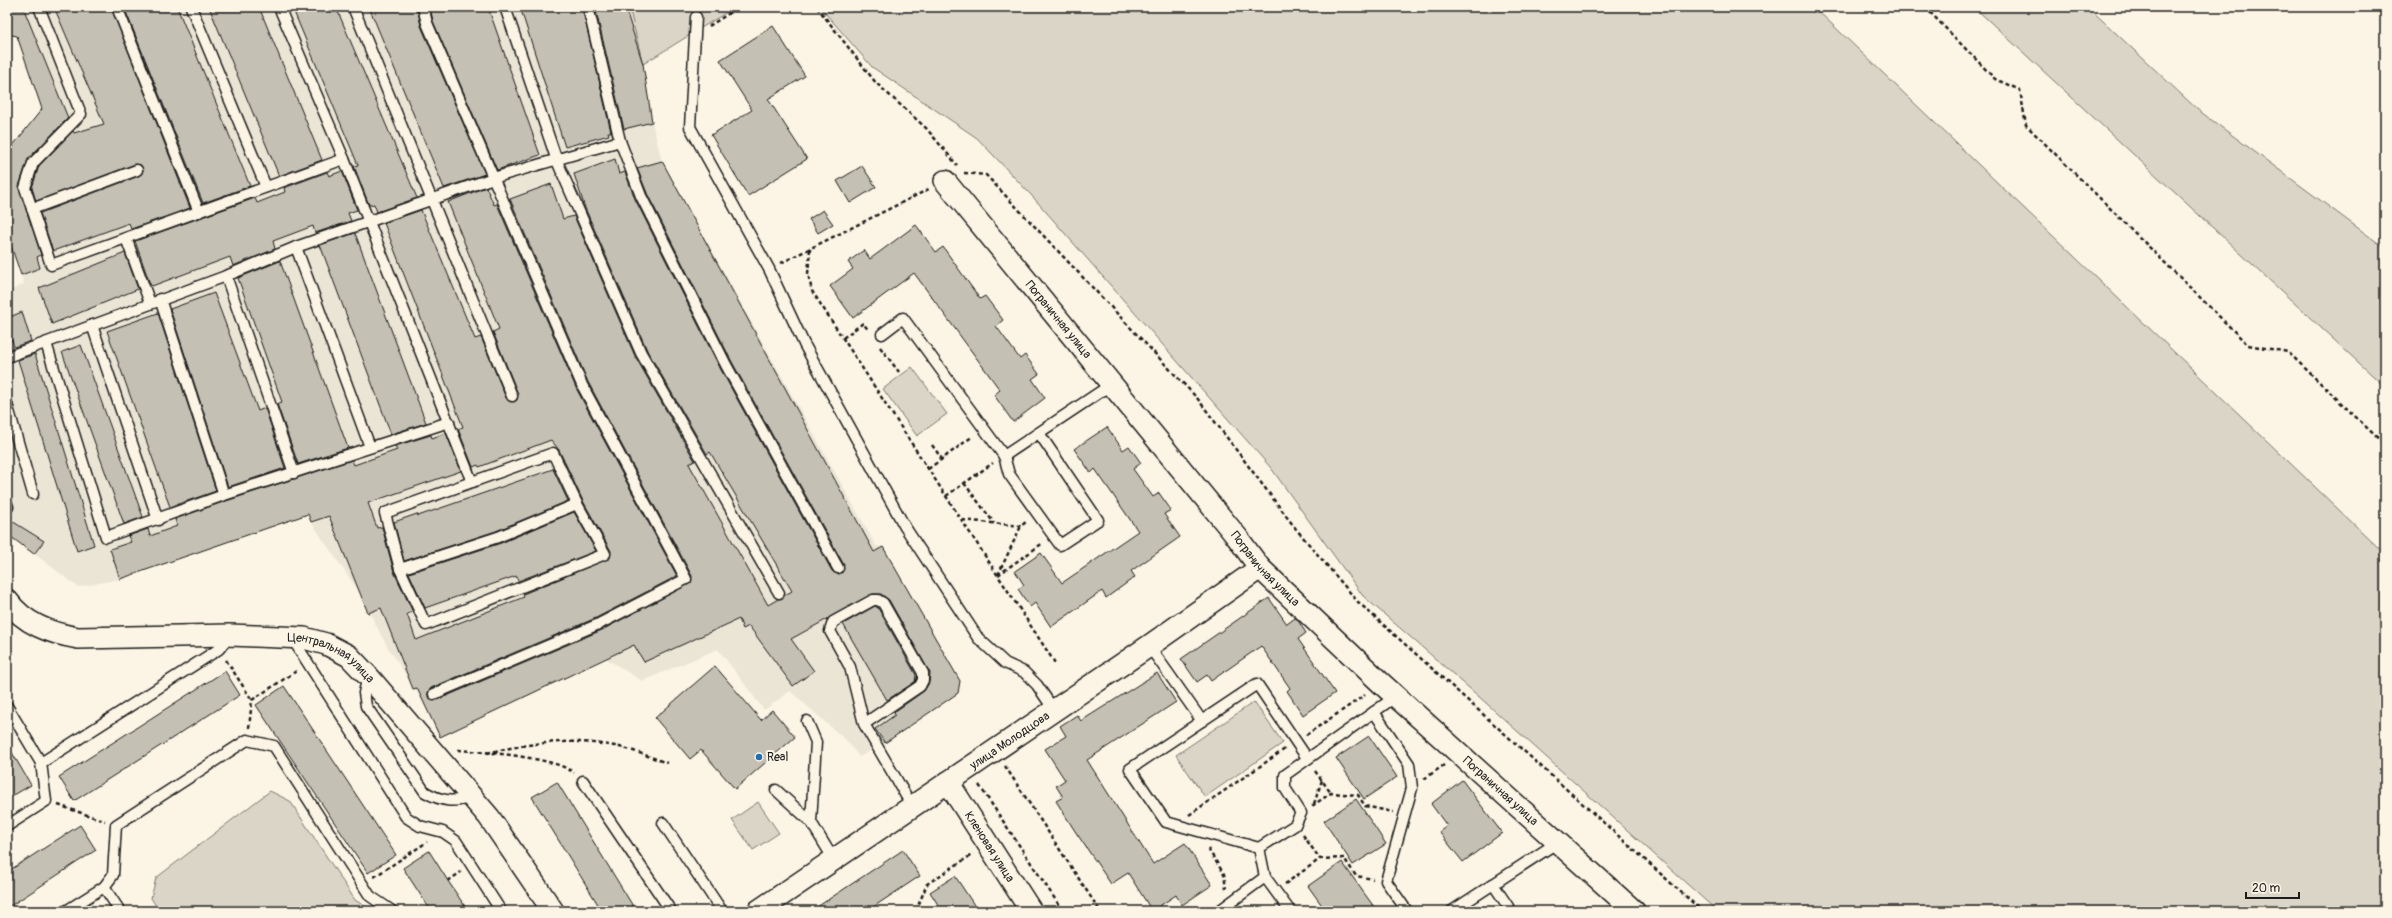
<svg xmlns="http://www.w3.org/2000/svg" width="2392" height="918" viewBox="0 0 2392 918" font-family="Pangolin,sans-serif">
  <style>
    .built { fill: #ebe5d6 }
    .green { fill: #dbd5c8; stroke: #7c7872 }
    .building { fill: #c4c0b3; stroke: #1c1c1c }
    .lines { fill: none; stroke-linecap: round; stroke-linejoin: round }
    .lane-casing { stroke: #1c1c1c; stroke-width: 13 }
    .street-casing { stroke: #1c1c1c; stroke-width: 24 }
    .path { stroke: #1c1c1c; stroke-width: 2.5; stroke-dasharray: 4 3; stroke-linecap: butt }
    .lane { stroke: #fcf5e5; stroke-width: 10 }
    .street { stroke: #fcf5e5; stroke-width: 21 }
    .poi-dot { fill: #1f6fb2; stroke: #fcf5e5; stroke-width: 1.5 }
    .labels { text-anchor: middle; stroke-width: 4; stroke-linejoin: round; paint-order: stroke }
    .street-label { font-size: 12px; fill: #1c1c1c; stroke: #fcf5e5 }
    .poi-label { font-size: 12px; fill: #1c1c1c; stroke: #fcf5e5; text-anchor: start }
  </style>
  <rect width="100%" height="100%" fill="#fcf5e5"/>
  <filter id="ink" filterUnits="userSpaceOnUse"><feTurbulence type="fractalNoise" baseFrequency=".025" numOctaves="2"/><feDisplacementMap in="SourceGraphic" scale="8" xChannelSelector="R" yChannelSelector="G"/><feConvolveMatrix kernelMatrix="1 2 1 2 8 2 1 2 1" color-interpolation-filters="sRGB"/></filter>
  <g filter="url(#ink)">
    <polygon class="built" points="7,7 629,7 643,64 652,122 662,161 876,546 883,547 960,681 958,693 885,743 859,757 848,742 790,691 764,710 718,649 642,681 602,656 440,737 427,708 387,646 357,589 311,522 308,514 120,579 78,587 7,533 7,292 24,284 7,234 7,153 42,108 17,36 7,34"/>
    <g class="green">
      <polygon points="629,7 735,7 643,64"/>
      <polygon points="820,7 1814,7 2385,554 2385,911 1717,911 1476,694 1363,596 1271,468 1032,196 977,138 872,67"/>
      <polygon points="1974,7 2088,7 2198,110 2385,248 2385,387"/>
      <polygon points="912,367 947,414 917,436 883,389"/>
      <polygon points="1254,702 1283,743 1205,797 1176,755"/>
      <polygon points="270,791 290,801 355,900 372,911 159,911 151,898 156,878"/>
      <polygon points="758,802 779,833 753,850 732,820"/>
    </g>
    <g class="building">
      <polygon points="7,7 23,7 68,118 28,159 19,186 41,255 37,257 40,268 21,275 7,234 7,153 42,109 17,36 7,34"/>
      <polygon points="54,7 111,7 190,208 131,229 129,223 53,251 40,213 139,176 143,171 141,165 135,164 36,201 32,188 39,166 73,131 74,133 104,124"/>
      <polygon points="124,7 177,7 250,186 203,203"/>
      <polygon points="209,7 259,7 322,160 279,176"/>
      <polygon points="292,7 336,7 417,198 377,212 374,204 369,205 354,166 358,165"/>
      <polygon points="369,7 417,7 421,26 485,174 444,188"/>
      <polygon points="430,7 488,7 540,155 497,170 433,21"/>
      <polygon points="520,7 582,7 611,132 608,132 609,135 565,147"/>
      <polygon points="595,7 625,7 643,64 652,122 624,129"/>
      <polygon points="773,26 805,76 768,99 807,159 748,196 711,135 752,110 720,60"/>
      <polygon points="615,159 619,174 625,172 635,199 720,368 832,571 837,574 841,573 844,565 732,362 647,193 637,168 662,161 874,552 883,547 960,681 958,693 885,743 875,729 895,715 894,712 924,691 929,683 930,673 889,600 881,594 873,594 791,639 814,671 793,686 749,626 743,629 739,619 644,662 634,645 440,737 417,688 413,689 381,608 368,613 329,516 311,522 308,514 120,579 110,549 131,542 128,536 148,529 150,536 177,526 175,519 226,501 352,460 354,465 397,450 395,446 431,435 432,438 446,433 461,471 368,503 377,528 382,527 394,572 413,612 407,614 416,640 524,597 523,594 610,558 611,551 583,501 559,450 551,440 479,467 478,465 473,467 458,429 463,427 384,223 421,210 475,339 481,337 506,398 514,402 517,400 518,394 493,332 499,329 448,202 486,187 494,205 497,204 576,388 677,576 596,618 431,688 428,693 428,697 437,700 602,630 691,583 692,576 588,382 510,199 551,184 563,219 574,216 635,356 695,461 689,464 768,605 792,591 710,452 707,454 647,350 585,208 574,174"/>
      <polygon points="862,166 876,187 850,203 837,181"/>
      <polygon points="342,171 357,210 348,213 351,221 315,233 313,226 273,241 275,249 233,266 230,257 152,286 150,284 135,241 255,198 257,203 285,192 284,188 327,172 329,176"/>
      <polygon points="823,210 833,224 818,233 809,219"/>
      <polygon points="916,225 936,252 943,247 980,299 985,296 1003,320 996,326 1020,359 1025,355 1039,374 1032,379 1045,398 1013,422 994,395 1000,390 914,273 853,318 830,286 853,269 848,262 864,250 870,259"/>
      <polygon points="355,233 426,423 391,434 320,245"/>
      <polygon points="125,253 138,289 52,324 39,288"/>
      <polygon points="280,261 348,448 298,464 277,404 282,402 238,278"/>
      <polygon points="214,293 258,411 265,408 285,468 228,487 170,309"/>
      <polygon points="22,312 31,341 14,347 12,340 7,342 7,318"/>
      <polygon points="158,313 216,491 170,507 107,331"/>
      <polygon points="81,345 143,517 124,524 62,352"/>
      <polygon points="35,354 94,545 77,551 18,360"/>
      <polygon points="1107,427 1123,450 1129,446 1141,463 1133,469 1153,497 1159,493 1171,510 1164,514 1180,537 1131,571 1135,577 1106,598 1102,591 1051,627 1035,603 1030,607 1018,589 1024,585 1015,571 1041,553 1062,583 1138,531 1095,469 1091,473 1074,449"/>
      <polygon points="553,469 568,501 496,531 404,561 394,522 417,514 418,516"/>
      <polygon points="574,512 596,551 518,581 516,576 425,608 409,573 501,543"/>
      <polygon points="7,518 44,541 34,554 7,534"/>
      <polygon points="1269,598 1287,624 1295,618 1297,619 1306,633 1298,639 1335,693 1303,715 1287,691 1290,688 1261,646 1211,681 1207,675 1197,682 1181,659"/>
      <polygon points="875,606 878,608 916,675 915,682 887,700 843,624"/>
      <polygon points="715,666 761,720 772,710 795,737 735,789 701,750 690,759 655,718"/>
      <polygon points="225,671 240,695 74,801 59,777"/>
      <polygon points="1157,673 1176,702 1087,760 1153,864 1185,843 1212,885 1182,905 1176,895 1152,911 1128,873 1111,884 1075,831 1056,801 1063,797 1056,786 1065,780 1045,749 1066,736 1060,726 1077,715 1081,721"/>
      <polygon points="284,686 396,855 368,873 256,705"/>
      <polygon points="1369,736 1397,777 1364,799 1336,758"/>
      <polygon points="7,744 31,785 7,799"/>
      <polygon points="1462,780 1502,833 1463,862 1439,832 1447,826 1431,804"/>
      <polygon points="557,782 604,859 636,911 602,911 532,797"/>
      <polygon points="1356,799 1386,844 1353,865 1324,821"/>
      <polygon points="80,825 96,850 7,908 7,872"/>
      <polygon points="903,850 920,876 867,911 811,911"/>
      <polygon points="429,851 448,881 468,911 431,911 403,868"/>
      <polygon points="1342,862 1364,893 1377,911 1326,911 1308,886"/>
      <polygon points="955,876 978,911 942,911 930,892"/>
    </g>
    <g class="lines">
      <g class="lane-casing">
        <g id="lane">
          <polyline points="39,7 81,114 33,163 25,188 51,265 344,159 472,482"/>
          <polyline points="117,7 199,212"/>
          <polyline points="191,7 266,187"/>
          <polyline points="279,7 344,159"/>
          <polyline points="353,7 512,396"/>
          <polyline points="423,7 427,23 582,385 686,579 599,624 434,694"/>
          <polyline points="505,7 557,161 641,353 779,593"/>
          <polyline points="588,7 620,141 641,196 726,365 838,568"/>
          <polyline points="696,17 690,127 769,269 804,344 905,527 978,638 1005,663 1024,672 1037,685 1054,710"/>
          <polyline points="32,209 137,170"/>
          <polyline points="126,238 150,303"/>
          <polyline points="296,247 370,447"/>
          <polyline points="226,276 294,473"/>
          <polyline points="160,299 224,495"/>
          <polyline points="92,325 158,520"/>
          <polyline points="882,334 903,318 1004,456 1112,384"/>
          <polyline points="46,343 106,537 224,495 449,422"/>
          <polyline points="7,357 226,276 296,247 493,178 620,141"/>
          <polyline points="7,404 33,494"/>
          <polygon points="553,453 577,504 605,554 426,625 400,569 385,513"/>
          <polyline points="1004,456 1009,474 1060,545 1098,520 1039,433"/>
          <polyline points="7,504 8,507"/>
          <polyline points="400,569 498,537 577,504"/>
          <polyline points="292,638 406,817 420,826 443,832 456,841 501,911"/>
          <polyline points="1149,646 1202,721"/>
          <path d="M368,676l-4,17 2,13 59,86c18,10 27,10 47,6"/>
          <polyline points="7,706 41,763"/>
          <polyline points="1374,712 1409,764 1412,788 1386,881 1407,911"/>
          <polyline points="807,721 816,742 811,822 834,860"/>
          <polyline points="864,724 920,686 923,680 923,673 883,603 878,600 873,600 833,622 830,631 850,667 864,724 912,806"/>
          <polyline points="583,781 671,911"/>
          <polyline points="776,790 811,822"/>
          <polyline points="663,823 722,911"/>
          <polyline points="7,826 46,801 41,763 219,649 230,635"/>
          <polyline points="1259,848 1166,822 1130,769 1257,684 1307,758"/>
          <polyline points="1265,877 1290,911"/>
          <polyline points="1493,884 1511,911"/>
          <polyline points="104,887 120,911"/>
          <polyline points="66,911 104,887 113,875 116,825 247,740 274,746 370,896 392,911"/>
          <polyline points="1219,911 1265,877 1259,848 1295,825 1301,813 1285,788 1285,775 1395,697"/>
          <polyline points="1452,911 1558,842"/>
        </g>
      </g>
      <g class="street-casing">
        <g id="street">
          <path id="s1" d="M945,181l292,356 23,31 121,115 253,228"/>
          <path id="s2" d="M7,600c17,24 43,33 71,38l152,-3 74,3 22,6 23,12 19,20 121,141 64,94"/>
          <path id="s3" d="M948,782l83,129"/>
          <path id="s4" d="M758,911l391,-265 111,-78"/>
        </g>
      </g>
      <g class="path">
        <polyline points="817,7 876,83 926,128 957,165"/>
        <polyline points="1925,7 1995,79 2020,90 2026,125 2248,345 2288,352 2385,445"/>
        <polyline points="709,26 739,7"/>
        <polyline points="964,173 986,175 1197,398 1296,529 1358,602 1702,911"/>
        <polyline points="810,249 808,274 812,291 1055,663"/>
        <polyline points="781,263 929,189"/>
        <polyline points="843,338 863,323 869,331"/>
        <polyline points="880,347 899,372"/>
        <polyline points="932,445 942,459 973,436"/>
        <polyline points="928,469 942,459"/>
        <polyline points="964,483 994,523"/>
        <polyline points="946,496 993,463"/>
        <polyline points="962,520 1021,526"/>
        <polyline points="998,575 1021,526 1026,522"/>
        <polyline points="998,575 1043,543"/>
        <polyline points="226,660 252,700"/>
        <polyline points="249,728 252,700 298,670"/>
        <polyline points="1306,735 1365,695"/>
        <path d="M458,750c27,2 97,7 116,23"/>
        <path d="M487,753c46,-11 90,-16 137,-5 14,4 29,10 43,15"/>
        <polyline points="1005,766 1100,911"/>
        <polyline points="1315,771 1331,793"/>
        <polyline points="1424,779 1444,765"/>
        <polyline points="979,785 1063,911"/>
        <polyline points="1314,804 1322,780"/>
        <polyline points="58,805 105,821"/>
        <polyline points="1312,806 1331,793 1358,795 1365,806 1393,812"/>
        <polyline points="1189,815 1285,749"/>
        <polyline points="1303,835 1320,859"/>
        <polyline points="1208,849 1224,874 1226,889"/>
        <polyline points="374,877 427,842"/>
        <polyline points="448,881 461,872"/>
        <polyline points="1285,884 1320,859 1344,858 1356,876 1373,879"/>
        <polyline points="916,911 927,884 973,854"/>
      </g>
      <use href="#lane" class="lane"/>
      <use href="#street" class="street"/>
    </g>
  </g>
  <circle class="poi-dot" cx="759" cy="757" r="4"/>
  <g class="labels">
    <g class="street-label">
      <text dy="4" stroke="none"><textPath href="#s1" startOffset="179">Пограничная улица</textPath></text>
      <text dy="4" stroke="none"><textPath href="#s1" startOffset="503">Пограничная улица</textPath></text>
      <text dy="4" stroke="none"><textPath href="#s2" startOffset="342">Центральная улица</textPath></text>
      <text dy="4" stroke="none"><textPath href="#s4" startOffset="304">улица Молодцова</textPath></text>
      <text dy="4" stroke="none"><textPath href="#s1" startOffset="827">Пограничная улица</textPath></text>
      <text dy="4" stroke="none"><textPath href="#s3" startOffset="77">Кленовая улица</textPath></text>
    </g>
    <g class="poi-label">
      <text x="767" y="761">Real</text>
    </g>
  </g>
  <rect width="2392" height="918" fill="none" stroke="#fcf5e5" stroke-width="24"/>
  <rect x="12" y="12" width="2368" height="894" fill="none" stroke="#1c1c1c" stroke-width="1.5" filter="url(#ink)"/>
  <path d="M2246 892v6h53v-6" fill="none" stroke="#1c1c1c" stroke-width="2"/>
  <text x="2252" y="892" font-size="12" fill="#1c1c1c" stroke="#fcf5e5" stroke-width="3" paint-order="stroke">20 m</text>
</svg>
